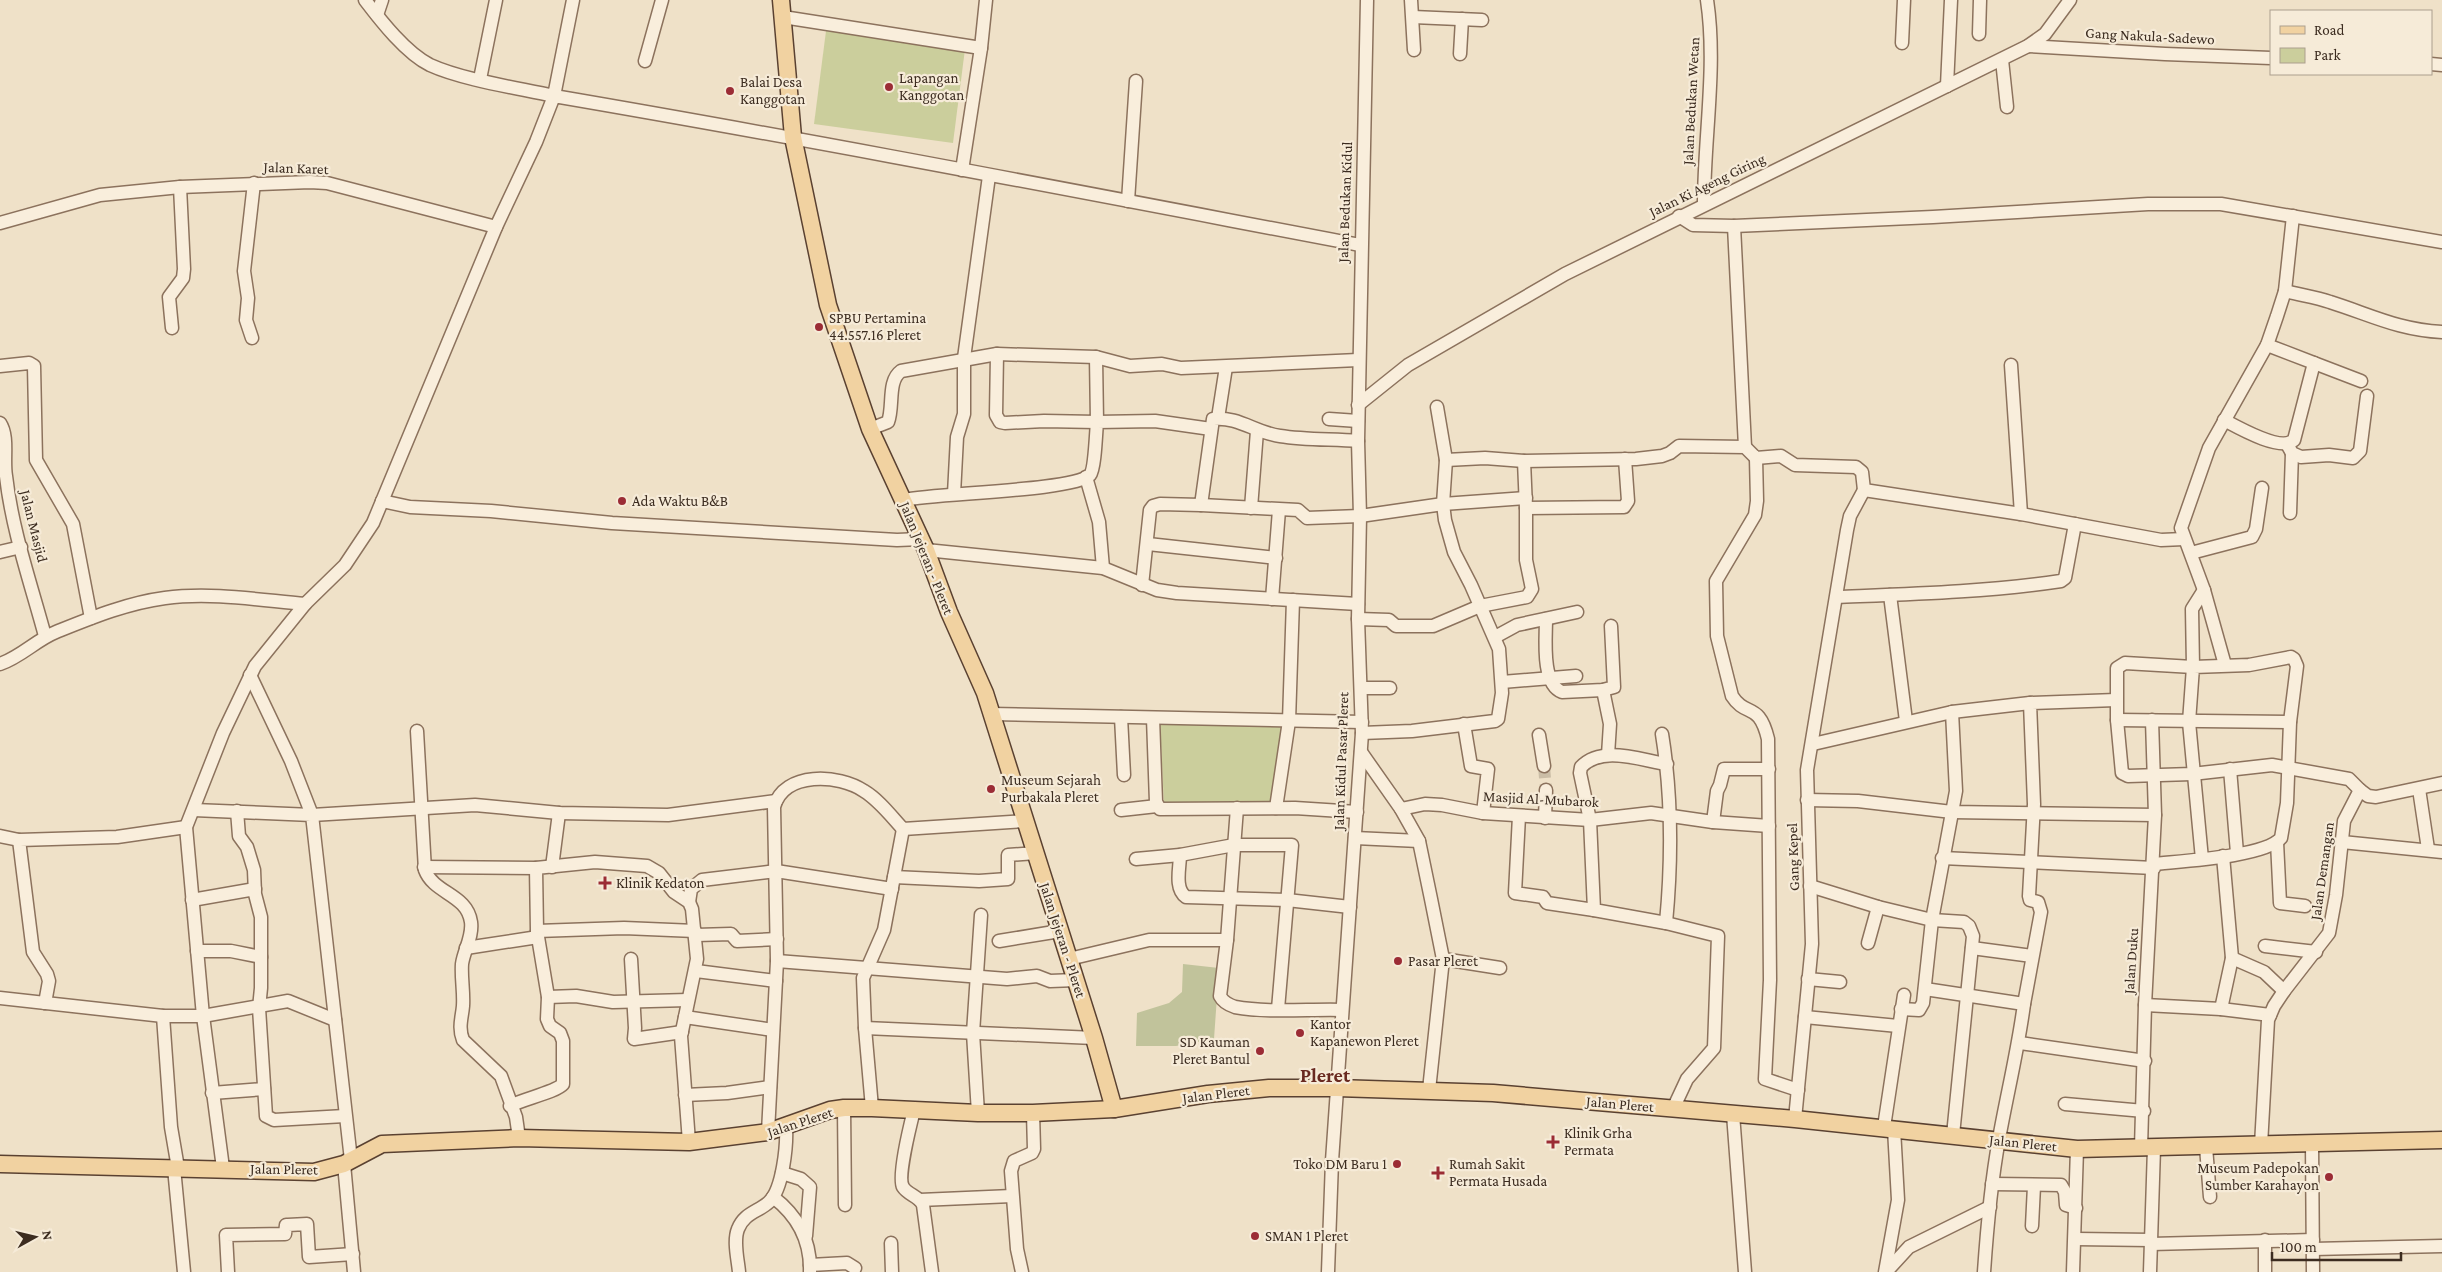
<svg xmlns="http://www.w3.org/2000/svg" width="2442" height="1272" viewBox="0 0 2442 1272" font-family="'Crimson Pro',serif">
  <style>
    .green { fill: #cbce9c }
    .cemetery { fill: #c1c39b }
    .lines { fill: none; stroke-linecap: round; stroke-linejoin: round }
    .minor-tunnel { stroke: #cbbda6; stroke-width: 12; stroke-dasharray: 12 6; stroke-linecap: butt }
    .minor-casing { stroke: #8c725d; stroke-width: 15 }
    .major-casing { stroke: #5a4131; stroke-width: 19 }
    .minor { stroke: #f9eedc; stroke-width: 12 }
    .major { stroke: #f1d2a1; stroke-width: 16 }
    .poi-dot { fill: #9b2c35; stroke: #f6ebd8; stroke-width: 2 }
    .labels { text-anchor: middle; stroke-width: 4.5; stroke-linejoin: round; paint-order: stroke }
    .street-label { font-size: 15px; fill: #3c2c20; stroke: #f6ebd8 }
    .poi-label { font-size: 15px; fill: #3c2c20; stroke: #f6ebd8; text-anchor: start }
    .district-label { font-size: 20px; font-weight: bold; fill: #692920; stroke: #f6ebd8 }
  </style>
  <rect width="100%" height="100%" fill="#efe1c8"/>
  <g class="green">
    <polygon points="826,31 965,49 953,143 814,124"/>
    <polygon points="1160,722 1284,727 1271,803 1164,805"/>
  </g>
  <polygon class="cemetery" points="1183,964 1219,968 1214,1039 1176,1046 1136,1046 1137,1013 1169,1003 1182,992"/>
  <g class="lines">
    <polyline class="minor-tunnel" points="1544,766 1546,790"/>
    <g class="minor-casing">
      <g id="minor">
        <path d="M365,0c16,21 41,53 65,65 33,15 88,23 124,31l19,-96"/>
        <polyline points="1411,0 1414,50"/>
        <polyline points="377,15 382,0"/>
        <polyline points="783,17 981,48"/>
        <polyline points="1413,17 1482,20"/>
        <polyline points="1979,34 1980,0"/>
        <polyline points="1902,43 1904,0"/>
        <polyline points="2028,46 2165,54 2271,58"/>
        <polyline points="1460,54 1462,19"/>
        <polyline points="2002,60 2007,107"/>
        <polyline points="645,61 662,0"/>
        <polyline points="2431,64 2442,65"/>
        <polyline points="480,79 496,0"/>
        <polyline points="1947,86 1951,0"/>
        <polyline points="962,170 981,48 986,0"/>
        <polyline points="1128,201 1136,81"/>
        <path d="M1704,204c0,-67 13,-138 3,-204"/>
        <polyline points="1679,216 1693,225 1734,226 1933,217 2148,204 2221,204 2442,242"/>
        <polyline points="0,223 100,195 180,187 310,182 327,183 496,227"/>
        <polyline points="1734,226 1745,447"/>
        <path d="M2285,291c15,4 31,6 45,11 41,13 69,28 112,30"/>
        <polyline points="172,328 169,297 183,278 184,269 180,187"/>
        <polyline points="252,338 246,320 248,298 244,271 254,183"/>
        <polyline points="997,354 996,415 1000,422 1005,423 1044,421 1097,422 1096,357"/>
        <polyline points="2314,363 2361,381"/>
        <polyline points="2011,365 2021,514"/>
        <polyline points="0,366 29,363 34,366 36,460 73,524 91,618"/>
        <polyline points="1358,405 1408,365 1565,274 2028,46 2045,34 2070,0"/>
        <polyline points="1437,407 1446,460 1485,458 1524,461 1636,459 1662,456 1670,453 1679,446 1745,447 1756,458 1781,456 1795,465 1856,467 1862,472 1864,490 2021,514 2161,540 2184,539"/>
        <polyline points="1218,418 1226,367"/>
        <polyline points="1329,419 1358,421"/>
        <path d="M2224,420c15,8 57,32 70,20l20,-77 -47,-18"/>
        <path d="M0,423c9,14 3,36 6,53 6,54 25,108 39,160"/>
        <path d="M870,429l18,-7c6,-15 -1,-41 13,-51l96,-17 99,3 34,9 32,-2 19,4 177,-8"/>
        <polyline points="2287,444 2292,453 2301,457 2329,455 2353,458 2360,451 2367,396"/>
        <path d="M1756,458l1,43 -2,14 -39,66 1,55 15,60c14,22 27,5 36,43l2,241 -5,99 33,11"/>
        <polyline points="1524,461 1526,508 1624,507 1628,501 1625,459"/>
        <polyline points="1086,477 1099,522 1103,568"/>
        <polyline points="954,494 957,437 964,414 964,358 989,176"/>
        <path d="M904,500c32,-7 169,-9 186,-25 5,-6 6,-43 7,-53l58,-1 56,8"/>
        <polyline points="382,501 410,507 491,511 612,523 897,540 921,539"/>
        <polyline points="1201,505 1298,510 1307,518 1360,516 1443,504 1526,498"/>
        <polyline points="1251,508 1257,431"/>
        <polyline points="2290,513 2292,453"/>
        <polyline points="1148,544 1276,558"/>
        <polyline points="926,550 1103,568 1157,590 1177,593 1358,604"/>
        <polyline points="0,552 21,547"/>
        <polyline points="2191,553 2252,537 2256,529 2262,488"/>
        <path d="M1142,585l8,-75 3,-4 7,-2 41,1 12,-86c25,-3 43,14 67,17 25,4 52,3 78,5"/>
        <polyline points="2204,590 2192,609 2193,667 2125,663 2117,668 2117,720 2122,773 2128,776 2192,774 2272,765 2349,779 2360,790"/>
        <polyline points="1890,595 1906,721"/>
        <path d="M1837,597c75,-3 150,-5 224,-16l4,-3 10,-54"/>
        <polyline points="1272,599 1279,510"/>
        <polyline points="1358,619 1389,620 1396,626 1433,626 1480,606 1527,597 1532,589 1526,560 1526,508"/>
        <path d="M1546,619c0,19 -5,65 16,73l41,-2 11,-3 -3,-61"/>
        <polyline points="1495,637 1517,625 1577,612"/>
        <path d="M0,664c21,-7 36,-24 56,-32 35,-14 71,-29 109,-34 46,-6 94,2 140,6"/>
        <polyline points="2225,665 2204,590 2181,528 2209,448 2267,345 2277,316 2285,291 2293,216"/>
        <polyline points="250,675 291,761 312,815 475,805 559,813 668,815 776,801"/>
        <polyline points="1502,682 1576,676"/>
        <polyline points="1361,688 1390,688"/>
        <polyline points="1603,690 1610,724 1608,755"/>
        <polyline points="991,714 1362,722"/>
        <polyline points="1121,717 1124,775"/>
        <polyline points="1153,718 1156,802 1160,809 1295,808 1357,812"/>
        <polyline points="2117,720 2290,722"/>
        <polyline points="1464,724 1471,766 1488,769 1483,813"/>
        <path d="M417,731l8,139c9,24 42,24 46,52 2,15 -7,28 -9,42 -1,14 2,28 1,42 -1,12 -5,21 0,34l38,36 15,41 3,21"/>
        <polyline points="1362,733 1412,731 1495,721 1498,719 1502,693 1499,649 1471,585 1454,552 1445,520 1443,504 1446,460"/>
        <path d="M1662,734c10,62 10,126 4,189"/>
        <polyline points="1539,735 1544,766"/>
        <polyline points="1813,744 1952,712 2030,703"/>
        <polyline points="1361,752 1401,809 1419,841 1431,899 1443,959 1429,1090"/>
        <path d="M1667,764c-27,-4 -65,-19 -86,3l-1,6 10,47 4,90 72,13 52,13 -4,112 -27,31 -14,30"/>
        <polyline points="2230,769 2237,853"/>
        <polyline points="2419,789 2428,849"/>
        <polyline points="1807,800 1858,801 1952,812 2155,815"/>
        <path d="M1237,808l-10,132 -7,56c3,6 9,9 15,11 33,6 74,2 107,3"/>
        <polyline points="1276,808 1289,721 1293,600"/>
        <polyline points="1401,809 1425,804 1442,805 1483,813 1590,820 1651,813 1713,822 1769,826"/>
        <polyline points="194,810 312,815 351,1160"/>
        <polyline points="1121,810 1157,806"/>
        <polyline points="237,811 239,836 247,847 254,870 255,894 261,917 261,988 259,1008 266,1116 274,1120 345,1116"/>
        <polyline points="1519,816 1515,893 1543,897 1547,903 1594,910"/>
        <polyline points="1545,818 1546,790"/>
        <polyline points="1713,822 1717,791 1720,785 1724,769 1769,769"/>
        <polyline points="0,836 19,840"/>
        <polyline points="1355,838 1419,841"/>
        <polyline points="2277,842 2280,903 2305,906"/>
        <polyline points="2342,842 2442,852"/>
        <path d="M1180,855c0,12 -6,34 6,42l101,3 63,7"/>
        <polyline points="1942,858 2154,868"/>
        <polyline points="1136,859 1180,855 1234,845 1292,845 1278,1009"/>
        <path d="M2153,864c27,-3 112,-7 128,-26l6,-35 3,-81 7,-56 -3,-7 -3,-2 -42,8 -56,2 -4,55 13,137"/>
        <polyline points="424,867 536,868"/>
        <polyline points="552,867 559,813"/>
        <polyline points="894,877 979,881 1008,879 1008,855 1036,853"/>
        <polyline points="1810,886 1878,907 1932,920 1964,922 1969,926 1973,936 1953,1135"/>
        <polyline points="192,900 255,889"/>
        <polyline points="689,902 691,889 702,880 776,871 892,889"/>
        <polyline points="537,931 624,928 695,931"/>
        <polyline points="696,935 731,934 737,941 777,939"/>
        <polyline points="999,941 1060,931"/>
        <polyline points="1868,943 1878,907"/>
        <polyline points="2265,946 2316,952"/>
        <polyline points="466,948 538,937"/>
        <polyline points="1972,948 2032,956"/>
        <polyline points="197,951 231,951 261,957"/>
        <polyline points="2232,958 2264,972 2284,991"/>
        <polyline points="631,959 635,1028 634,1039 682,1032"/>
        <polyline points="1069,959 1149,940 1227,940"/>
        <polyline points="1443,959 1500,968"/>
        <polyline points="777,961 1007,979 1037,976 1050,981 1076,980"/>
        <polyline points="696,971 776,981"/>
        <polyline points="1808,979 1840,982"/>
        <path d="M1925,989l99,15c-6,46 -17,90 -25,135 -8,44 -12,89 -15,133"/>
        <polyline points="548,997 576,996 613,1002 688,1000"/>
        <polyline points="0,998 163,1016 203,1016 288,1001 335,1020"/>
        <polyline points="45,1003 49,981 47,974 33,952 19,840 117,837 186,827"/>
        <polyline points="2024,1004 2041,912 2038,902 2030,900 2029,896 2034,804 2030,703 2116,700"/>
        <polyline points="2145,1005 2221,1009 2270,1015"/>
        <polyline points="1901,1009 1919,1010 1923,1003 1932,920 1956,791 1952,712"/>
        <polyline points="2221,1009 2232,958 2223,856"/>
        <polyline points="163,1016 171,1127 178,1168"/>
        <polyline points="685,1017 773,1030"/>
        <polyline points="1805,1017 1898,1026"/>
        <polyline points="865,1028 1094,1038"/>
        <polyline points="2020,1043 2145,1061"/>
        <polyline points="212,1093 264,1089"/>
        <polyline points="685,1095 727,1093 770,1087"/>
        <polyline points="2065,1104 2144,1111"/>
        <path d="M510,1106c13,-7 46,-14 53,-22v-43l-3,-8 -10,-7 -3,-7 1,-22 -11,-66 -1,-63 59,-6 52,4 12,7 15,19 15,10 3,7 5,50 -16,77 8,106"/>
        <polyline points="844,1108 845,1205"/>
        <polyline points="872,1108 865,1028 863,978 884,930 903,829"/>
        <path d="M914,1110c-3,12 -17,67 -11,77 5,8 16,9 20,18l9,67"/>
        <polyline points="978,1113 973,1033 981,915"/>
        <polyline points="1733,1114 1745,1272"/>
        <polyline points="1795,1119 1812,944 1807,770 1847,530 1850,516 1864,490"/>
        <polyline points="1884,1127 1904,995"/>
        <path d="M768,1132l9,-171 -3,-154c10,-36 65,-33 90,-16 15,9 27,25 39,38l122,-8"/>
        <polyline points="2312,1143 2313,1272"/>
        <polyline points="2261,1145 2268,1020 2274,1006 2284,991 2329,933 2336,895 2344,821 2360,790 2368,796 2376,797 2442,783"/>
        <polyline points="2206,1147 2210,1197"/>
        <polyline points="2141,1148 2145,1005 2155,815 2152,720"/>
        <polyline points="344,1164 354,1272"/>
        <polyline points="174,1168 184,1272"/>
        <path d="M223,1168l-20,-152 -17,-189 37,-94 32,-67 50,-62 40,-39 28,-42 123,-296 40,-85 18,-46c269,46 537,98 806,149"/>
        <polyline points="782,1173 801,1179 810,1187 806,1236"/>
        <polyline points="1992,1184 2061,1185 2065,1192 2066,1205 2076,1208"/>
        <path d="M773,1197c25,19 38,43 37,75"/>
        <polyline points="920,1200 1012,1196"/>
        <polyline points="2032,1226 2034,1186"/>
        <polyline points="2076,1239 2151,1240"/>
        <polyline points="891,1243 892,1272"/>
        <polyline points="2151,1244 2313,1240"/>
        <polyline points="2313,1249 2442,1246"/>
        <polyline points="810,1265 847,1263 855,1268"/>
        <polyline points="228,1272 226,1235 285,1234 286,1225 288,1225 307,1224 309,1257 353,1254"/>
        <path d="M739,1272c-1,-12 -6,-31 -1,-43 6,-16 20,-17 31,-27 14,-13 18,-57 17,-75"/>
        <polyline points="1022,1272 1017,1249 1011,1171 1014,1161 1032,1153 1034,1149 1033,1113"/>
        <polyline points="1328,1272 1332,1161 1362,733 1358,619 1360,516 1358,441 1367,0"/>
        <polyline points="1885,1272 1898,1200 1894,1129"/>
        <polyline points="1886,1272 1909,1247 1990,1207"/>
        <polyline points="2073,1272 2077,1149"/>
        <polyline points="2150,1272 2154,1148"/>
        <polyline points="2265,1272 2265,1240"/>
      </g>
    </g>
    <g class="major-casing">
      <g id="major">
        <polyline points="781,0 793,137 828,305 870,429 926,550 949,612 985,693 1094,1038 1114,1109"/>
        <polyline points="0,1164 314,1172 344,1164 382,1144 519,1138 689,1142 768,1132 830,1110 844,1108 872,1108 978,1113 1033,1113 1114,1109 1208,1094 1269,1088 1337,1088 1493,1093 1795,1119 2077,1149 2442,1140"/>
      </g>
    </g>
    <use href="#minor" class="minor"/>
    <use href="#major" class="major"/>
  </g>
  <g class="poi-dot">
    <circle cx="889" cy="87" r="5"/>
    <circle cx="730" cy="91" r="5"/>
    <circle cx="819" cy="327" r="5"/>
    <circle cx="622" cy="501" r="5"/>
    <circle cx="991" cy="789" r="5"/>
    <path d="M602.5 875.5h5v5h5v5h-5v5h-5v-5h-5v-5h5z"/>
    <circle cx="1398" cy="961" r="5"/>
    <circle cx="1300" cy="1033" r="5"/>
    <circle cx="1260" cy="1051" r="5"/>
    <path d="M1550.5 1134.5h5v5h5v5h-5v5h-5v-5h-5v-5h5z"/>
    <circle cx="1397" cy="1164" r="5"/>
    <path d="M1435.5 1165.5h5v5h5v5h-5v5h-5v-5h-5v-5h5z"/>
    <circle cx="2329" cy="1177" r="5"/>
    <circle cx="1255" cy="1236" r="5"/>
  </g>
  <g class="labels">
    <g class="street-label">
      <text transform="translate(2150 36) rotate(3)" y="5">Gang Nakula-Sadewo</text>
      <text transform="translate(1691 101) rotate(-87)" y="5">Jalan Bedukan Wetan</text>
      <text transform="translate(296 168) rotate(2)" y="5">Jalan Karet</text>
      <text transform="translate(1707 185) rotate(-26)" y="5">Jalan Ki Ageng Giring</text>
      <text transform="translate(1345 202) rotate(-88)" y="5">Jalan Bedukan Kidul</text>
      <text transform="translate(34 526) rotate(76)" y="5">Jalan Masjid</text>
      <text transform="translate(927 558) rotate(68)" y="5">Jalan Jejeran - Pleret</text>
      <text transform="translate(1341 761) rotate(-88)" y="5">Jalan Kidul Pasar Pleret</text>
      <text transform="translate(1541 799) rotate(3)" y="5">Masjid Al-Mubarok</text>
      <text transform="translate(1793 857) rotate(-92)" y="5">Gang Kepel</text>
      <text transform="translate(2322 871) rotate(-82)" y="5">Jalan Demangan</text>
      <text transform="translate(1063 940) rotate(72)" y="5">Jalan Jejeran - Pleret</text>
      <text transform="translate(2131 961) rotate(-86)" y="5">Jalan Duku</text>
      <text transform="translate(1216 1094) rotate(-7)" y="5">Jalan Pleret</text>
      <text transform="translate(1620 1104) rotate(5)" y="5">Jalan Pleret</text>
      <text transform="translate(800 1122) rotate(-18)" y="5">Jalan Pleret</text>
      <text transform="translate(2023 1143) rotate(6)" y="5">Jalan Pleret</text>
      <text transform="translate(284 1169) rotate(1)" y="5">Jalan Pleret</text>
    </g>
    <g class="poi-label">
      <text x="899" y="83">Lapangan<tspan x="899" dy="17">Kanggotan</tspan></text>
      <text x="740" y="87">Balai Desa<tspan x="740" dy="17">Kanggotan</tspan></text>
      <text x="829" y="323">SPBU Pertamina<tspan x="829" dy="17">44.557.16 Pleret</tspan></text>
      <text x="632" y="506">Ada Waktu B&amp;B</text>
      <text x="1001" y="785">Museum Sejarah<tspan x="1001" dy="17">Purbakala Pleret</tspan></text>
      <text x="616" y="888">Klinik Kedaton</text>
      <text x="1408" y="966">Pasar Pleret</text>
      <text x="1310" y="1029">Kantor<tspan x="1310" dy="17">Kapanewon Pleret</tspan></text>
      <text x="1250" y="1047" text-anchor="end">SD Kauman<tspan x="1250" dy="17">Pleret Bantul</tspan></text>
      <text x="1564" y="1138">Klinik Grha<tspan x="1564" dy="17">Permata</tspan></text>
      <text x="1387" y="1169" text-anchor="end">Toko DM Baru 1</text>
      <text x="1449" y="1169">Rumah Sakit<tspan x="1449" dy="17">Permata Husada</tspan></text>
      <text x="2319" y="1173" text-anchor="end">Museum Padepokan<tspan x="2319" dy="17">Sumber Karahayon</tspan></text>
      <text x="1265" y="1241">SMAN 1 Pleret</text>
    </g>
    <g class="district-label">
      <text x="1325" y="1082">Pleret</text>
    </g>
  </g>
  <rect x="2270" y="10" width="162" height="65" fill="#f6ebd8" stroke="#ac9f8e"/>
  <rect x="2280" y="26" width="25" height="8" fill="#f1d2a1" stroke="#ac9f8e"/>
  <text x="2314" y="35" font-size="15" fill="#3c2c20">Road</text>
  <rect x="2280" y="48" width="25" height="15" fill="#cbce9c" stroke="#ac9f8e"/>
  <text x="2314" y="60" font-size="15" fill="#3c2c20">Park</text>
  <g transform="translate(35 1237) rotate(82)" stroke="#f6ebd8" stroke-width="4" paint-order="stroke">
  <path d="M0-4L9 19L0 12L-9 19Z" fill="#3c2c20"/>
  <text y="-8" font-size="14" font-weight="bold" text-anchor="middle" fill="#3c2c20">N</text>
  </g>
  <path d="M2272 1252v8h129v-8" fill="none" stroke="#3c2c20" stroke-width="2.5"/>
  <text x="2280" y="1252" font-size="15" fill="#3c2c20" stroke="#f6ebd8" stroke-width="4" paint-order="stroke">100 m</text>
</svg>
